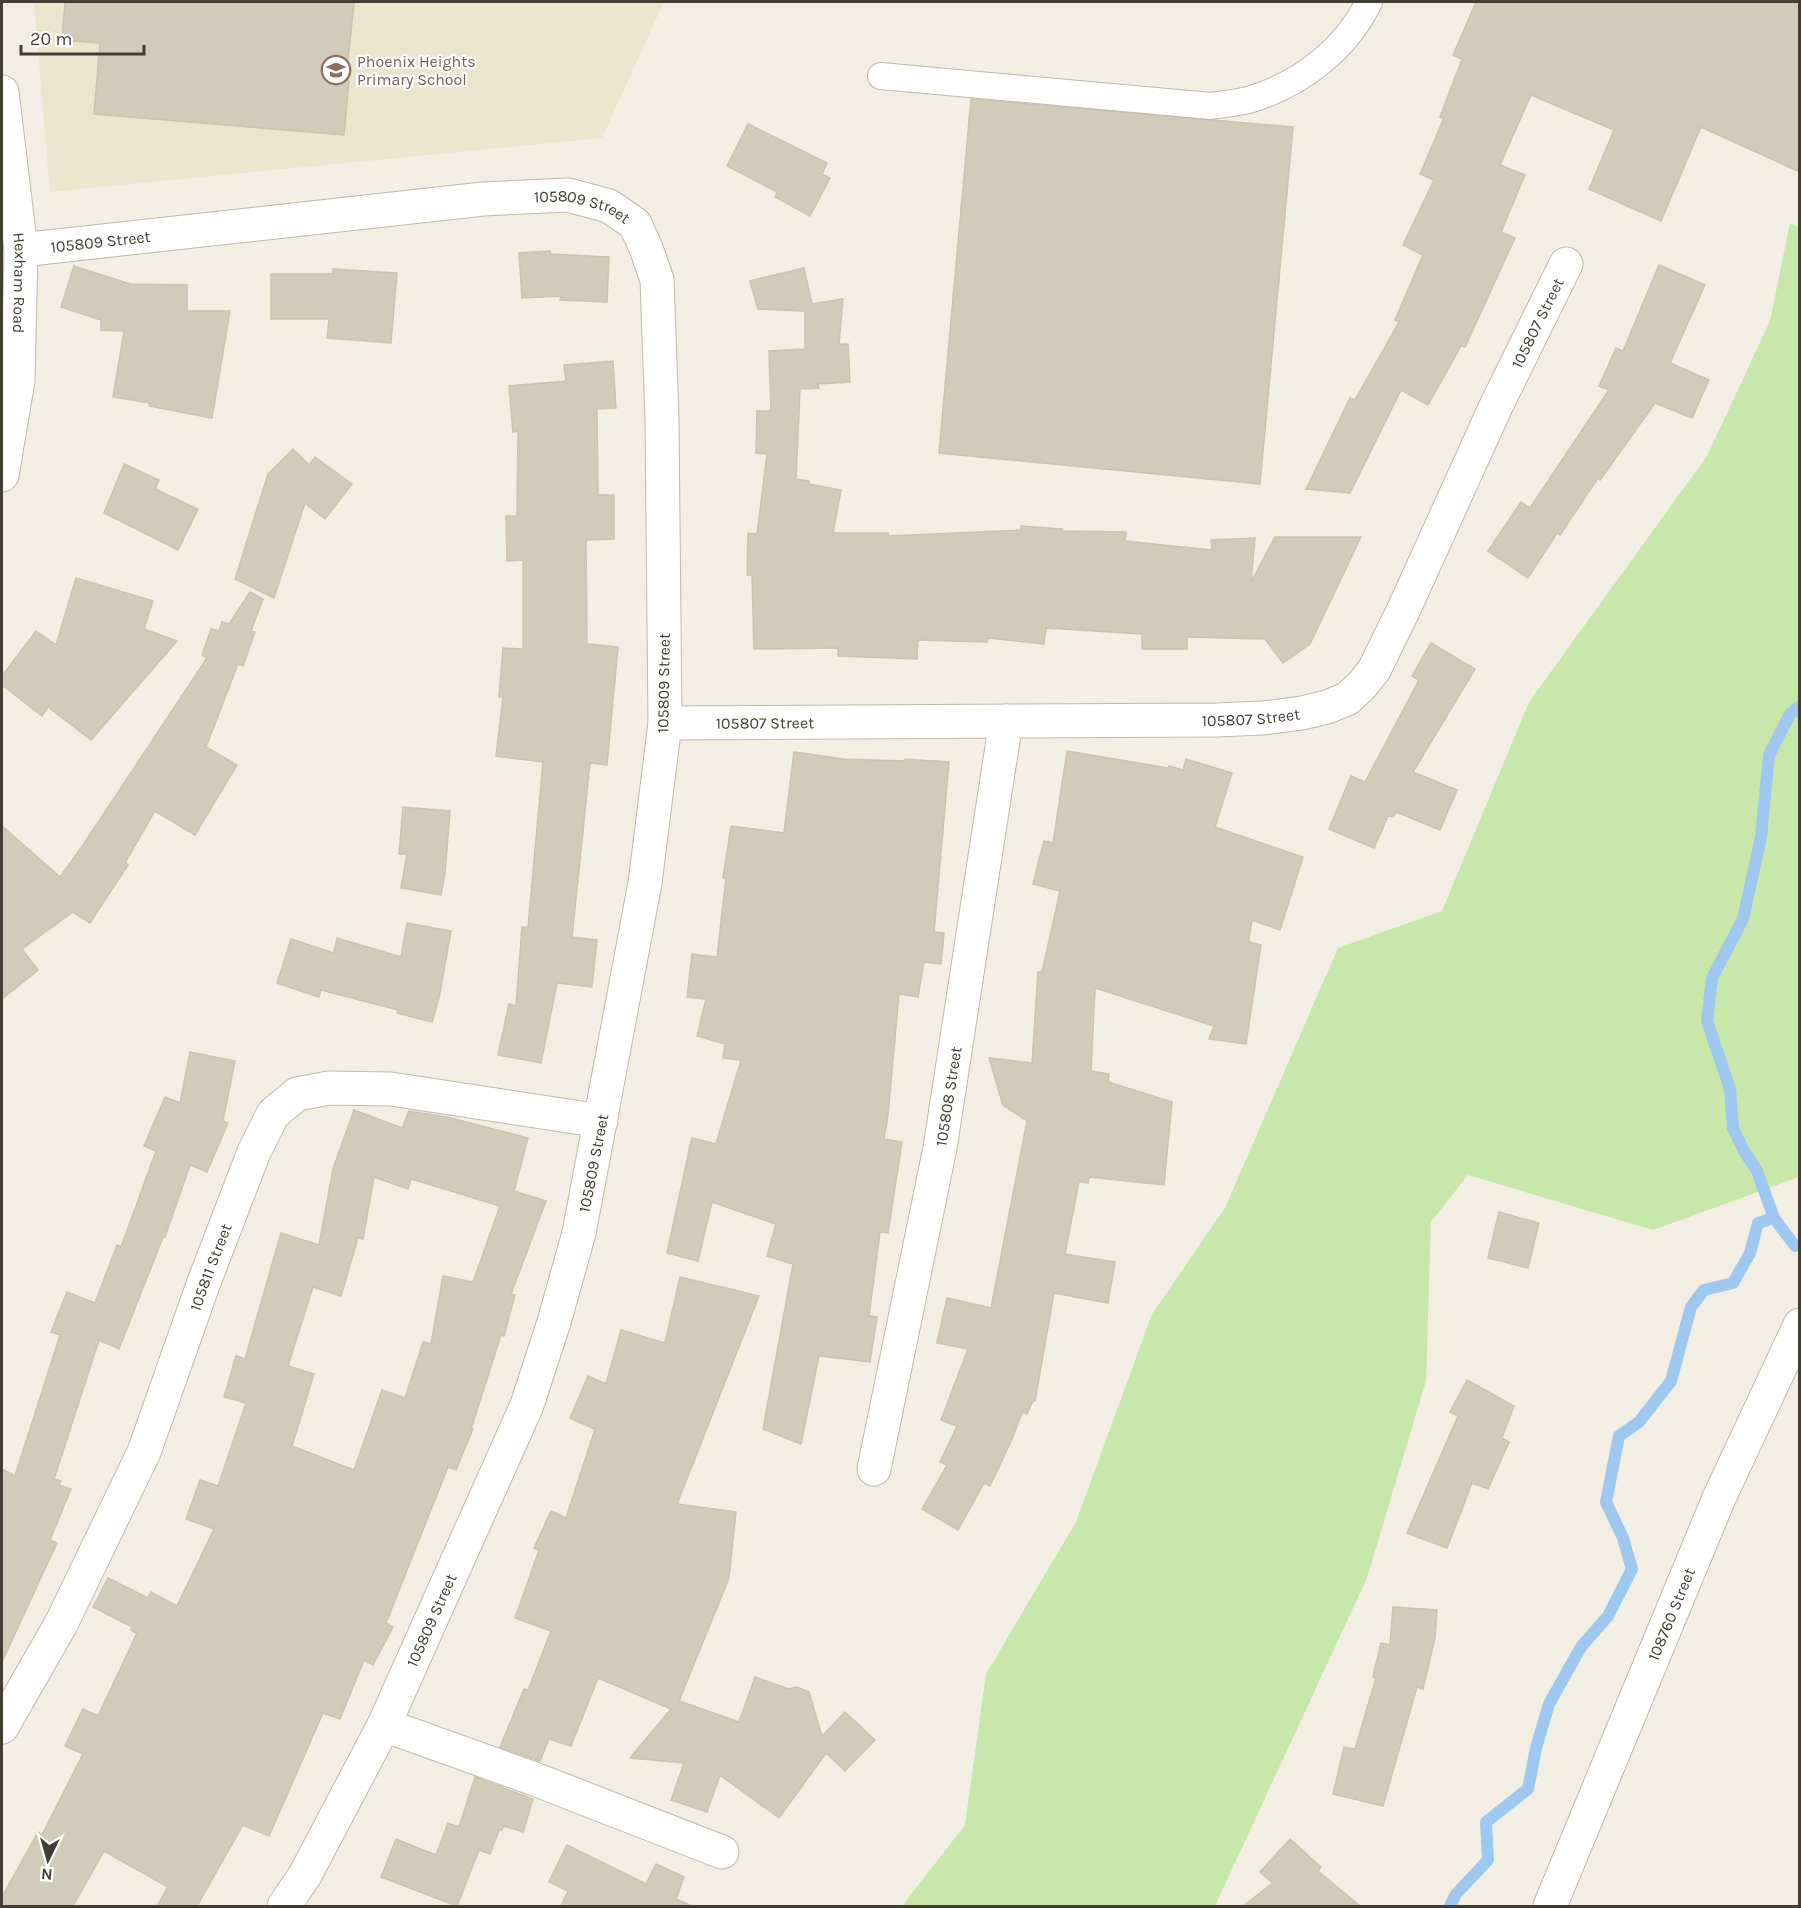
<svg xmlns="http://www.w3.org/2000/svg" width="1801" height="1908" viewBox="0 0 1801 1908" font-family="Karla,sans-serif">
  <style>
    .education { fill: #ebe5cd }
    .green { fill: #c7e7ab }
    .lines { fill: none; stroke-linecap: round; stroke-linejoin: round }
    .stream { stroke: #9ec8f0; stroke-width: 12 }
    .building { fill: #d3cbb9; stroke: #cec3ac; stroke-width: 1.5; fill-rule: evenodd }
    .lane-casing { stroke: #c0b9a9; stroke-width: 28 }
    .street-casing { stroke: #c0b9a9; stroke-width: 35 }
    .lane { stroke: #fff; stroke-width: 26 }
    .street { stroke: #fff; stroke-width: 33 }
    .labels { text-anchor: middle; stroke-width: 4.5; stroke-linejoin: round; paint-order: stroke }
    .education-label { font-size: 16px; fill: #785e54; stroke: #fff; text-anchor: start }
    .street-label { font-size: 16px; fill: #433e33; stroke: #fff }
  </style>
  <rect width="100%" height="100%" fill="#f2eee3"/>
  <polygon class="education" points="34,2 664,2 602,138 50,192"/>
  <polygon class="green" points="1790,223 1800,228 1799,1177 1653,1230 1468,1175 1431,1222 1426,1381 1367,1578 1215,1906 902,1906 965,1825 986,1674 1076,1522 1152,1314 1225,1208 1338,948 1442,911 1529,702 1707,456 1770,321"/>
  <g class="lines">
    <g class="stream">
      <polyline points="1795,1246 1774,1218 1757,1171 1744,1151 1733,1128 1730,1089 1707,1021 1712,978 1743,919 1761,837 1769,755 1790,714 1800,706"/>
      <polyline points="1450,1906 1456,1894 1488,1860 1486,1822 1528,1789 1536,1748 1549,1704 1581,1647 1608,1616 1632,1569 1623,1538 1606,1502 1619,1436 1639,1422 1671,1381 1691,1307 1704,1290 1733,1283 1750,1253 1758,1223 1774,1218"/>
    </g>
  </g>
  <g class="building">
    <polygon points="65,2 354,2 346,80 349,81 344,135 94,114 100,43 62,40"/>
    <polygon points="1476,2 1800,2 1800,172 1701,127 1661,221 1589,189 1614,130 1531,95 1500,165 1525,175 1501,232 1515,238 1465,347 1461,346 1428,405 1401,390 1350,493 1306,489 1350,398 1355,400 1399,322 1395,320 1423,255 1403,245 1434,180 1420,174 1444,118 1440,117 1462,59 1453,55"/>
    <polygon points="971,99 1293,127 1260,484 939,453"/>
    <polygon points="748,124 827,163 822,174 830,178 810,216 775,197 777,192 727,166"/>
    <polygon points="550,251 551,254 609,257 607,302 560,300 561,296 522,298 519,253"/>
    <polygon points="1659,265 1705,285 1670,363 1709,380 1692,418 1655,403 1600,480 1598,478 1560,535 1557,533 1528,578 1488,551 1521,502 1530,508 1609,390 1599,386 1616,348 1623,351"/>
    <polygon points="74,266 130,284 187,285 187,311 230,311 212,418 149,406 150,403 113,397 124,331 101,330 101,320 61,307"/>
    <polygon points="804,268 812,304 843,299 839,344 848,344 850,382 818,384 819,388 800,389 796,479 809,481 809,484 841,490 833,533 888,533 888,536 1021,530 1021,526 1062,529 1061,531 1126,532 1125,541 1212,550 1211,540 1255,538 1251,582 1275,537 1361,537 1310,644 1283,663 1265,639 1187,637 1187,649 1142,649 1142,634 1046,628 1044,644 988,638 987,642 918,640 917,659 838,656 838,648 754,649 752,575 747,575 748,533 757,534 767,454 756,453 757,411 771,411 769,351 805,349 805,311 758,309 750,281"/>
    <polygon points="333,269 397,273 391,343 327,338 329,319 271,319 271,274 333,274"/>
    <polygon points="613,361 616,408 597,409 598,495 614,495 614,539 586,540 587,644 618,647 607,765 590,763 572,937 597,940 592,987 557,983 541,1063 498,1055 509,1004 516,1006 522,927 528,927 543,762 496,756 503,697 499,697 503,648 523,649 523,560 507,561 506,516 517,516 518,431 513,432 509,386 566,381 564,365"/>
    <polygon points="293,449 309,465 315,457 352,484 325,519 305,503 274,598 235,579 268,474"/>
    <polygon points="124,464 159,480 155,489 198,509 178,550 104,513"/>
    <polygon points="76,578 153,601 144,629 177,641 91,740 48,707 42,716 2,685 2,676 36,631 56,645"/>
    <polygon points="250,592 263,599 251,631 255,632 243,666 238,664 206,747 237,765 195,835 155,811 125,863 128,865 90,923 73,912 22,949 38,970 2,999 2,826 60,877 81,848 207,658 202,655 211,629 219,631 222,622 229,624"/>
    <polygon points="1431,643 1475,669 1413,772 1457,790 1440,830 1396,812 1393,817 1388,816 1374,848 1329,829 1351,776 1365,782 1419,680 1412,676"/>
    <polygon points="1067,751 1168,768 1169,766 1183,770 1186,759 1232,773 1215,827 1303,857 1280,930 1252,920 1248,945 1249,942 1261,945 1246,1044 1209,1039 1214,1026 1095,988 1091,1071 1109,1074 1108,1082 1172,1102 1164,1185 1089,1177 1088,1183 1079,1181 1065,1254 1115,1262 1108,1303 1054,1293 1035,1401 1033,1401 1027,1414 1022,1412 1013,1437 990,1486 984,1483 958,1530 922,1509 947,1465 940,1462 957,1426 941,1420 968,1349 937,1343 947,1298 991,1308 1027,1121 1003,1105 989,1058 1032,1063 1038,972 1042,972 1060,891 1033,884 1044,841 1053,843"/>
    <polygon points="794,752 843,759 905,761 905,759 949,762 934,932 944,933 941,964 924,962 918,997 899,994 888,1115 884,1139 902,1142 888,1233 880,1232 869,1316 877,1317 870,1362 819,1356 801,1444 763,1429 793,1264 767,1256 776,1224 712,1202 698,1261 667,1253 690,1146 692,1138 716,1144 741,1060 723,1058 725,1044 697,1036 706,999 687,997 692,954 717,957 726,878 723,878 731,826 784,833"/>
    <polygon points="403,807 450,811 445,873 441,895 401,888 407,854 399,854"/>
    <polygon points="407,923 451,931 439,998 432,1022 397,1013 398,1010 321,990 319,997 277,983 291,939 334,953 337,938 401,957"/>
    <polygon points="190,1052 235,1061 223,1121 228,1123 207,1172 190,1165 165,1237 163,1237 119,1349 99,1340 54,1479 61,1481 59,1485 71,1489 50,1540 57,1543 2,1662 2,1469 15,1476 60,1335 51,1332 67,1292 95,1303 117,1245 121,1247 156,1151 144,1146 165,1097 180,1103"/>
    <path d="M354,1110l48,18 7,-17 38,6 81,21 -14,53 32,10 -35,93 4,1 -11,41 -3,-1 -30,94h2l-17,41 -8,-3 -62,156 7,4 -20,38 -9,-5 -24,59 -17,-6 -54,123 -26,-11 -46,81h-40l11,-19 -64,-36 -31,55h-71v-9l36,-65 4,3 41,-81 -18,-8 18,-37 15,7 39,-83 -6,-3 1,-3 -39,-20 15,-29 40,20 3,-6 26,14 37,-77 -28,-10 14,-39 18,6 28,-83 -22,-6 12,-41 9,3 36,-126 38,12 14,-76zM374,1177l34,12 3,-10 89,27 -27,76 -30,-6 -12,68 -8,-2 -18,56 -23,-8 -28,80 -62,-24 22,-72 -26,-8 25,-79 28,9 17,-58 5,1z"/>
    <polygon points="1499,1212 1539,1223 1528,1268 1488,1258"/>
    <polygon points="680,1277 759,1296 677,1504 736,1512 729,1578 679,1701 739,1722 755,1677 789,1689 797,1687 809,1692 822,1736 845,1712 875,1740 845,1771 826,1753 779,1818 720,1775 707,1812 671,1800 684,1763 630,1758 671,1709 598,1678 571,1746 549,1739 540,1761 500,1747 524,1689 528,1690 551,1631 515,1618 539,1550 534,1548 551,1511 566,1518 595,1429 570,1418 588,1376 606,1384 621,1330 665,1343"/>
    <polygon points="1467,1380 1514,1406 1502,1438 1509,1442 1488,1489 1472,1483 1447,1548 1407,1533 1458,1416 1450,1412"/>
    <polygon points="1393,1607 1437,1610 1435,1638 1423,1689 1417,1687 1383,1806 1333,1794 1344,1747 1355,1749 1376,1678 1373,1677 1381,1643 1390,1645"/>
    <polygon points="475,1777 533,1799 523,1832 504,1826 502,1830 499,1830 490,1854 479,1850 457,1906 381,1877 396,1839 436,1855 448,1823 459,1827"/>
    <polygon points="1290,1839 1321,1867 1318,1871 1360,1906 1243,1906 1273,1883 1260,1872"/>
    <polygon points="567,1845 646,1884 656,1864 684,1877 676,1899 692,1906 561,1906 568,1891 549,1882"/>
  </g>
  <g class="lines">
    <g class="lane-casing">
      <path id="lane" d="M881,76l330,30c13,-2 28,-3 41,-7 50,-16 94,-50 117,-97"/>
    </g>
    <g class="street-casing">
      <g id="street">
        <path id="s1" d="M2,92l19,158 -3,131 -16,94"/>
        <path id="s2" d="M21,250l462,-51 85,-4 41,11 26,18 11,24 11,32 5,139 3,304 -20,160 -66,350 -25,89 -27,83 -143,320 -79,150 -21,31"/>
        <path id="s3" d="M665,723l552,-3 46,-2 39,-5 25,-6 20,-8 15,-14 12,-15 29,-59 93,-205 70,-142"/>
        <path id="s4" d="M874,1469l66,-321 66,-427"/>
        <polyline points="384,1725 532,1778 722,1852"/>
        <path id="s5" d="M2,1727l59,-103 83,-172 60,-170 50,-130 19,-38 24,-20 32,-6 62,1 210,32"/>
        <path id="s6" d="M1550,1906l169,-408 81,-173"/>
      </g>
    </g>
    <use href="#lane" class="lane"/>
    <use href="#street" class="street"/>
  </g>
  <defs>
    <g id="school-ring" transform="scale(1.5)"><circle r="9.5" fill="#fff" stroke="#8d6e63" stroke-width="1.5"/><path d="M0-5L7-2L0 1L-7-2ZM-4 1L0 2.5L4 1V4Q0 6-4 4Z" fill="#8d6e63"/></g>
  </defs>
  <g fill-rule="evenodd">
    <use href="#school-ring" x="336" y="70"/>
  </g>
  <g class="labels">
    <g class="education-label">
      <text x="357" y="67">Phoenix Heights<tspan x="357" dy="18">Primary School</tspan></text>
    </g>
    <g class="street-label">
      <text dy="6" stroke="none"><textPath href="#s2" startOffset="566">105809 Street</textPath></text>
      <text dy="6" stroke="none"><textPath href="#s2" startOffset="80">105809 Street</textPath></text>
      <text dy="6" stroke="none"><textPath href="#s1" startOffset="192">Hexham Road</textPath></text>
      <text dy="6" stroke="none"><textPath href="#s3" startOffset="1108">105807 Street</textPath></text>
      <text transform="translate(663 683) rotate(-89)" y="6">105809 Street</text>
      <text dy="6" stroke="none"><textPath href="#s3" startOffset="586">105807 Street</textPath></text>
      <text dy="6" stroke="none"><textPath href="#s3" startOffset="100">105807 Street</textPath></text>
      <text dy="6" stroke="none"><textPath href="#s4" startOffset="380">105808 Street</textPath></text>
      <text transform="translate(593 1163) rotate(-79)" y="6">105809 Street</text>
      <text dy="6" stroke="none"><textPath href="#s5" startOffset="506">105811 Street</textPath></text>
      <text dy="6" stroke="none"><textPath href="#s6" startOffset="316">108760 Street</textPath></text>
      <text transform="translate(431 1620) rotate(-66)" y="6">105809 Street</text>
    </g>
  </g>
  <rect width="1801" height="1908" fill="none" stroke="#433e33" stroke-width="6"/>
  <g transform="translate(48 1860) rotate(185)" stroke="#ffffff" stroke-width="4.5" paint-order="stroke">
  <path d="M0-4.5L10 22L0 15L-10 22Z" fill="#433e33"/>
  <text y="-9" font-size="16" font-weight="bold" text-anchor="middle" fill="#433e33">N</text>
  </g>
  <path d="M21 45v9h123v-9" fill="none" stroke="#433e33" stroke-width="3"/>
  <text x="30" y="45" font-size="18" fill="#433e33" stroke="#ffffff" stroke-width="4.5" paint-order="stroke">20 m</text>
</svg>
